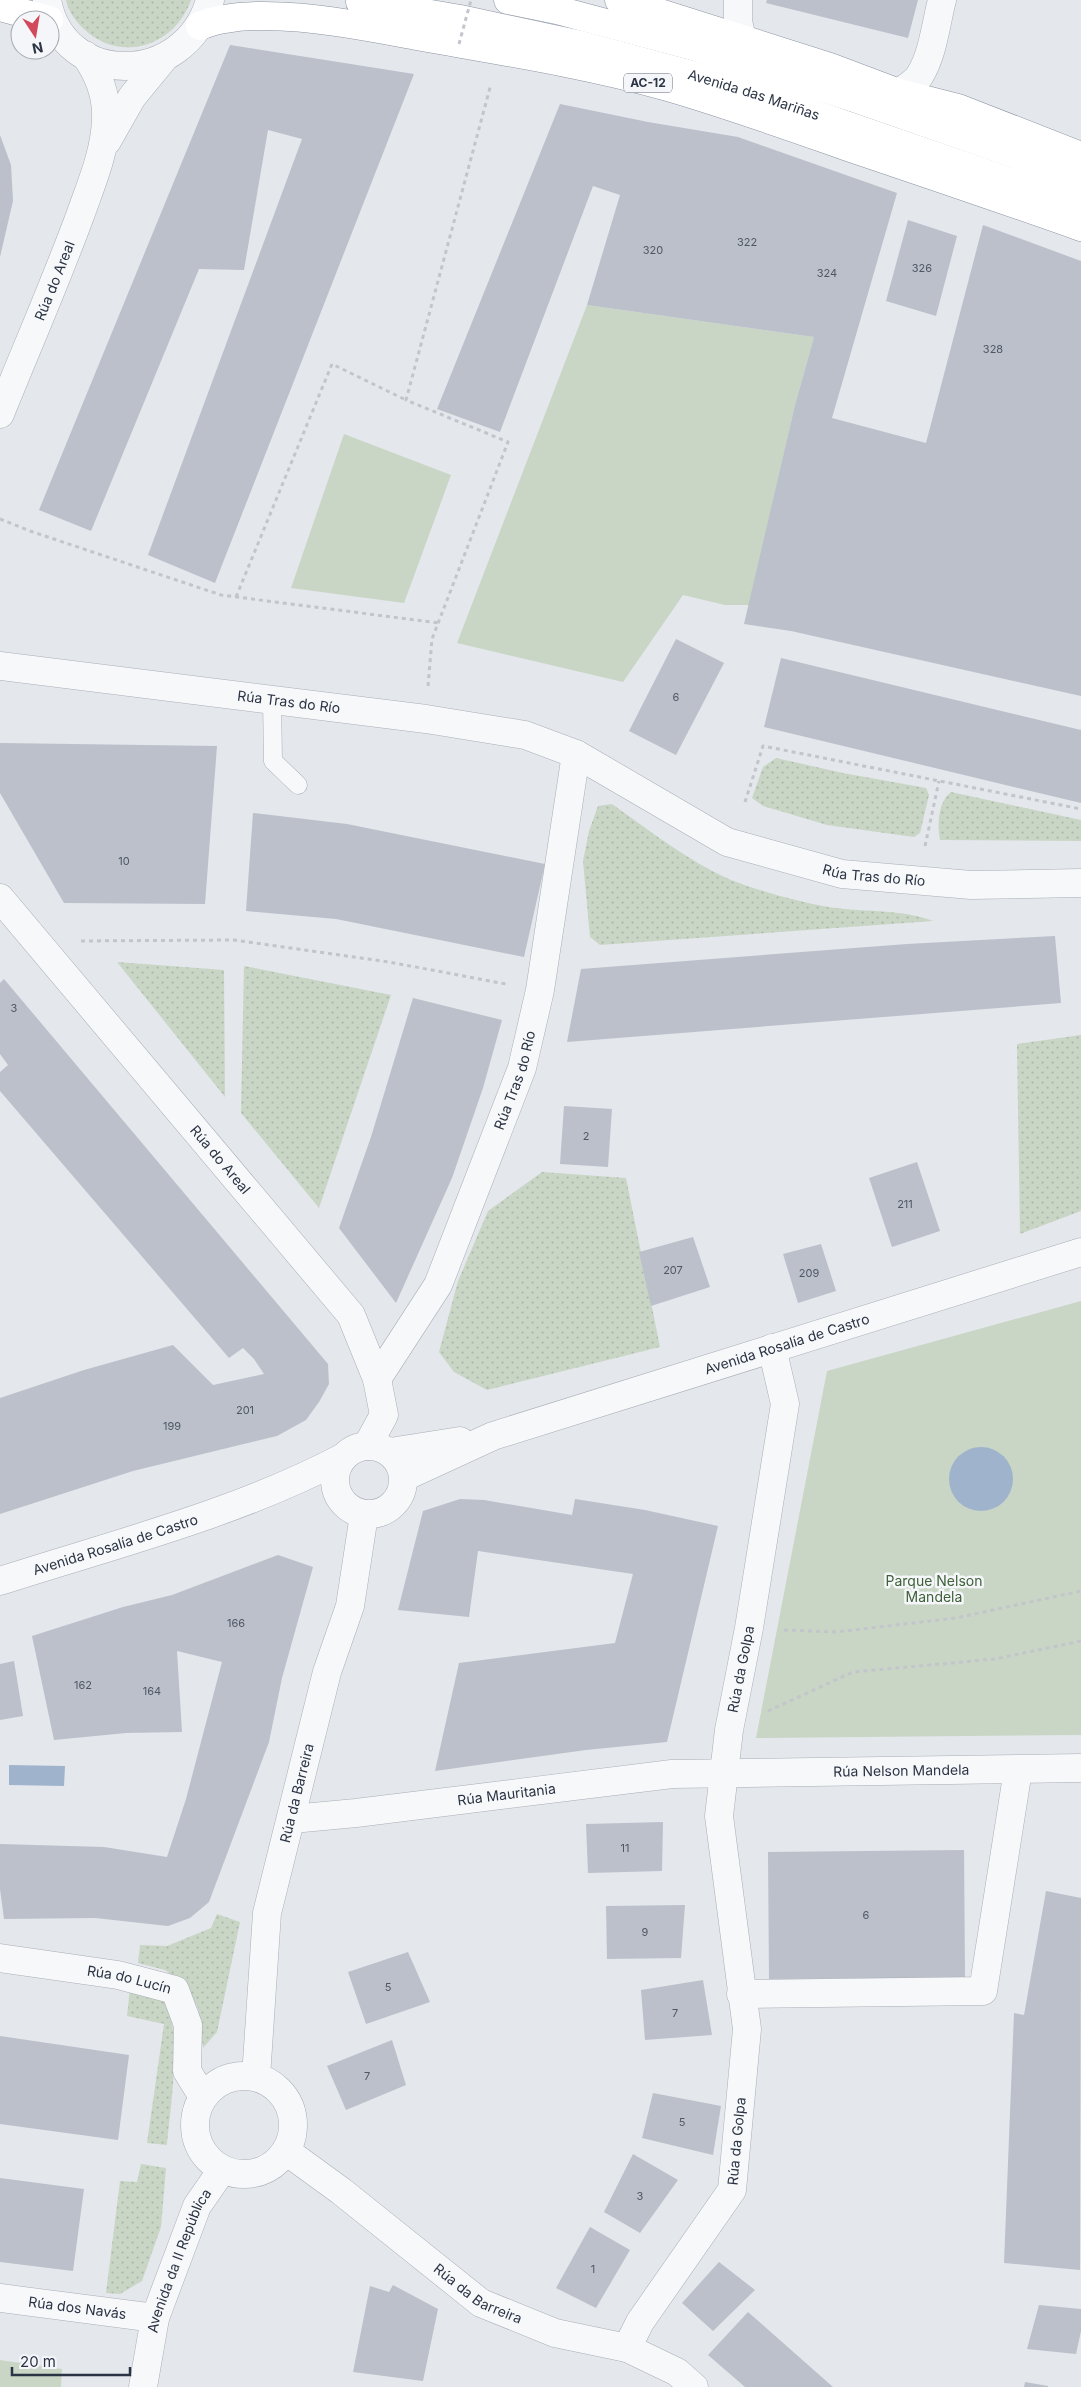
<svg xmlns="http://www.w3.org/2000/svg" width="1081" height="2387" viewBox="0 0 1081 2387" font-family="Inter,sans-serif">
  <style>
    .grass { fill: url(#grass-dots) }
    .green { fill: #c9d6c5 }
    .water { fill: #9fb4cc }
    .building { fill: #bbc0ca }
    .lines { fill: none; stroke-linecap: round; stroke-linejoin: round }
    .service-casing { stroke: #a9aeb7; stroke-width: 19 }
    .minor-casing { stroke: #a9aeb7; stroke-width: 29 }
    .tertiary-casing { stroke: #a9aeb7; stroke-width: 29 }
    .trunk-casing { stroke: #8b94a3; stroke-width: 29 }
    .path { stroke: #c2c5cb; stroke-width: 3; stroke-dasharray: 4 4; stroke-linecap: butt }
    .service { stroke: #f7f8fa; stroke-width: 18 }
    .minor { stroke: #f7f8fa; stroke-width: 28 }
    .tertiary { stroke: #f7f8fa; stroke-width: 28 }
    .trunk { stroke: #fff; stroke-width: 28 }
    .path-bridge { stroke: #c2c5cb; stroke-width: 3; stroke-dasharray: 4 4; stroke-linecap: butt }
    .labels { text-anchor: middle; stroke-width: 5; stroke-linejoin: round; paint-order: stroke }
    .number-label { font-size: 11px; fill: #4f5766 }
    .shield { fill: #f4f6f9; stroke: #676e7b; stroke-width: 1 }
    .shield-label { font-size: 12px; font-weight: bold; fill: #2b3445 }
    .street-label { font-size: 14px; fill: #2b3445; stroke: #f4f6f9 }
    .park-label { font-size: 14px; fill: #3f6138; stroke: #f4f6f9 }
  </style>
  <defs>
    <pattern id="grass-dots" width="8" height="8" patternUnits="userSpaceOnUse" patternTransform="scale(1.25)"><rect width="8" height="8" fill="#c9d6c5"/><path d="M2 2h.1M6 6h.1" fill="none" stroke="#adb8ab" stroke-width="1.8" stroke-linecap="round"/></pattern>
  </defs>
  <rect width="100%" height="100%" fill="#e4e7ec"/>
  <g class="grass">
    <path d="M66,0h125c-16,46 -70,64 -107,29 -8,-7 -16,-18 -18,-29z"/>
    <polygon points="776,758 843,773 926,788 929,795 920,833 914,837 827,825 763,806 752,798 763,767"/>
    <path d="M951,792l130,28v21l-141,-1c-3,-16 -2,-38 11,-48z"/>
    <path d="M612,804c38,27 76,57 119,76 25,10 66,21 92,26 35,7 78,2 110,15l-333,24 -10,-8 -7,-76 6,-30 9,-25z"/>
    <polygon points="117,962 224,970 225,1097"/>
    <polygon points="244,966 391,995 319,1208 241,1113"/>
    <polygon points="1081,1035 1081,1211 1020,1234 1017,1044"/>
    <polygon points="542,1172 626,1178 660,1347 487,1390 454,1372 439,1352 458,1281 488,1211"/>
    <polygon points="217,1914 240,1922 217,2032 203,2048 198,2008 185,1986 165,1970 138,1963 140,1945 167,1946 211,1928"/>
    <path d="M130,1988c9,2 20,3 27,7 30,15 12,121 10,150l-20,-2 17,-119 -37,-8z"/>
    <polygon points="141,2164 166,2168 161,2227 142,2281 120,2294 106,2293 120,2181 137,2182"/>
  </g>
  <g class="green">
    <polygon points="587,305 814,337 795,405 749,605 725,605 683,595 623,682 457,643"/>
    <polygon points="344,434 451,475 404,603 291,588"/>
    <polygon points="1081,1301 1081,1735 756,1738 827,1371"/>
    <polygon points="0,2360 62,2369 61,2387 0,2387"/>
  </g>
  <g class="water">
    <circle cx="981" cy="1479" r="32"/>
    <polygon points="9,1765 65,1766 64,1786 9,1785"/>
  </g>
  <g class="building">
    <polygon points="767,0 918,0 908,38 766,3"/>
    <polygon points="230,45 414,74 215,583 148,555 302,139 268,130 244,270 199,269 91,531 39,510"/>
    <polygon points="560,104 648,122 738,137 897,193 832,418 926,443 983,225 1081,261 1081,696 791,631 744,624 795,405 814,337 587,305 620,195 593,186 500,432 437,409"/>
    <polygon points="0,135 11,165 13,201 0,257"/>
    <polygon points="908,220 957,236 936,316 886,301"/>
    <polygon points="676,639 724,663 676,755 629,731"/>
    <polygon points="781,658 1081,730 1081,803 764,727"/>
    <polygon points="0,743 217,746 205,904 64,903 0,793"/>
    <polygon points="253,813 347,824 545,864 524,957 336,919 246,911"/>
    <polygon points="1055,936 1061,1003 567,1042 581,969 907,944"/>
    <polygon points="4,979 328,1364 329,1384 319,1402 306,1420 277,1436 133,1471 0,1514 0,1398 84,1370 173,1345 213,1385 264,1374 254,1359 243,1348 229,1358 0,1091 0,1072 8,1065 0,1054 0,983"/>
    <polygon points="413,998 502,1020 483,1088 452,1178 396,1303 339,1228 371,1137"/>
    <polygon points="564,1106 612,1109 608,1167 560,1164"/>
    <polygon points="917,1162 940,1231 892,1247 869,1178"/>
    <polygon points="693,1237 710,1287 651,1306 639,1252"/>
    <polygon points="821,1244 836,1291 798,1303 783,1254"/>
    <polygon points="460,1499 484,1500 572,1515 575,1499 645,1510 718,1526 667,1742 586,1750 435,1771 459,1663 615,1643 633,1574 478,1551 469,1617 398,1610 423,1511"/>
    <polygon points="278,1555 313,1567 282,1678 269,1742 209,1902 190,1918 168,1926 95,1918 4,1919 0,1889 0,1844 104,1847 167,1857 186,1799 222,1662 177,1651 182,1732 126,1733 54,1740 32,1636 123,1607 172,1595"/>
    <polygon points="14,1661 23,1716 0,1720 0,1664"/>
    <polygon points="663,1822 662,1871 588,1873 586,1824"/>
    <polygon points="964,1850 965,1978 769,1979 768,1852"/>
    <polygon points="1046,1891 1081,1898 1080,2270 1004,2263 1014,2013 1024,2015"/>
    <polygon points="685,1905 681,1958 607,1959 606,1906"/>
    <polygon points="408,1952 430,2002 366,2024 348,1972"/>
    <polygon points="703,1980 712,2035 645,2040 641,1990"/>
    <polygon points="0,2036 129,2055 118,2140 0,2124"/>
    <polygon points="392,2040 406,2085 346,2110 327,2066"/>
    <polygon points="653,2093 721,2106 713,2155 642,2138"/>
    <polygon points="633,2154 678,2180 640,2233 604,2212"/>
    <polygon points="0,2178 84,2189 73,2271 0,2262"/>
    <polygon points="590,2227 630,2250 596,2308 556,2288"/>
    <polygon points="719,2262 755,2290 713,2331 682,2303"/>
    <polygon points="393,2285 438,2309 423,2381 353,2372 370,2286 389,2292"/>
    <polygon points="1039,2305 1081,2309 1081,2331 1076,2354 1027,2349"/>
    <polygon points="748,2312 833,2387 745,2387 708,2355"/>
    <polygon points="1025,2382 1048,2386 1048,2387 1024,2387"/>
  </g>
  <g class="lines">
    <g class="service-casing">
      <polyline id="service" points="272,699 273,761 298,785"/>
    </g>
    <g class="minor-casing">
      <g id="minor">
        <polyline points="738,0 738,21 742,39"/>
        <path d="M899,93c8,-6 16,-10 21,-18 13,-21 16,-52 22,-75"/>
        <path id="s1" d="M0,666l426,53 99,16 51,19 151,88 115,32 129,11 110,-2"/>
        <path id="s2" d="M377,1379l61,-94 84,-217 18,-78 36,-236"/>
        <polyline points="390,1452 460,1441"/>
        <path id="s3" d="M404,1477l89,-41 588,-184"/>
        <path id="s4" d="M292,1819l64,-6 316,-39 409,-6"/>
        <path id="s5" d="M0,1958l118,17 57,15 13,35 -1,46 16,26"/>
        <polyline points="741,1994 983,1991 1018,1770"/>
        <circle cx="244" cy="2125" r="49"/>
        <path id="s6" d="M256,2077l11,-164 60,-241 23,-66 14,-91"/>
        <path id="s7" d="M286,2151l55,40 140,112 74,30 72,15 50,24 17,15"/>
        <path id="s8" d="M0,2298l155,20"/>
        <path id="s9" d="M627,2348l13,-26 92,-132 15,-161 -28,-213 10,-86 20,-102 36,-224 -13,-56"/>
        <path id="s10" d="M143,2387l12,-69 42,-112 25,-36"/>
      </g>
    </g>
    <g class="tertiary-casing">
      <g id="tertiary">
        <path d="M47,0c16,89 139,87 163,0"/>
        <polyline points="107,141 132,97 164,58"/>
        <path id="s11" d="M0,414c27,-67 56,-133 81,-201 11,-31 24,-61 25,-94 1,-23 -8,-46 -21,-64"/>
        <path id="s12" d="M0,898l351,417 26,64 7,36 -17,31"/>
        <circle cx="369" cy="1480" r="34"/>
        <path id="s13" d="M0,1581c115,-37 235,-67 342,-123"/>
      </g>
    </g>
    <g class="trunk-casing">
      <g id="trunk">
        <polyline points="508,0 557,10 692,46 857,99 1012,153 1081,179"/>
        <polyline points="619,0 830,67 899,93 958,108 1081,156"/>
        <path id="s14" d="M360,2l100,17 121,26 104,28 68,20 328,113"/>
        <polyline points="0,7 49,20"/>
        <path d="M200,26c54,-23 158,-1 217,10 84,15 169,28 251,51 62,18 123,40 183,61 77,26 154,52 230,79"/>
      </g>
    </g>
    <g class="path">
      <polyline points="0,519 30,531 221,595 439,623"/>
      <polyline points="236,597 332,364 406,400"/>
      <polyline points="428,686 432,639 508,442 406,400 491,84"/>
      <polyline points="745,802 763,746 1081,809"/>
      <polyline points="925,846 939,781"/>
      <polyline points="81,941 234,940 389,962 506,984"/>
      <polyline points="784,1630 836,1632 956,1618 1081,1591"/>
      <polyline points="768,1711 853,1672 995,1659 1081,1641"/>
    </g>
    <use href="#service" class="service"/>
    <use href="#minor" class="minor"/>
    <use href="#tertiary" class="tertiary"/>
    <use href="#trunk" class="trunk"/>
    <polyline class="path-bridge" points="459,44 471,0"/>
  </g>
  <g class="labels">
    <g class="number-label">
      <text x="747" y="246">322</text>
      <text x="653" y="254">320</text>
      <text x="922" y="272">326</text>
      <text x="827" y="277">324</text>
      <text x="993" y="353">328</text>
      <text x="676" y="701">6</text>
      <text x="124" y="865">10</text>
      <text x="14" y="1012">3</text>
      <text x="586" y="1140">2</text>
      <text x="905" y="1208">211</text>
      <text x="673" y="1274">207</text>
      <text x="809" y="1277">209</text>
      <text x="245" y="1414">201</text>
      <text x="172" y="1430">199</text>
      <text x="236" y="1627">166</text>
      <text x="83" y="1689">162</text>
      <text x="152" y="1695">164</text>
      <text x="625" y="1852">11</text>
      <text x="866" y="1919">6</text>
      <text x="645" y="1936">9</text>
      <text x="388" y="1991">5</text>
      <text x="675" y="2017">7</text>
      <text x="367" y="2080">7</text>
      <text x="682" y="2126">5</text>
      <text x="640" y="2200">3</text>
      <text x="593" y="2273">1</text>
    </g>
    <rect class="shield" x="624" y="73.5" width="48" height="19" rx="4"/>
    <g class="shield-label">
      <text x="648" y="87">AC-12</text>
    </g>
    <g class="street-label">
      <text dy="5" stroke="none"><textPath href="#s14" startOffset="405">Avenida das Mariñas</textPath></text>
      <text dy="5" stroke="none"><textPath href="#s11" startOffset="144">Rúa do Areal</textPath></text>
      <text dy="5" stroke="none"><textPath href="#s1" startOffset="291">Rúa Tras do Río</textPath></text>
      <text dy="5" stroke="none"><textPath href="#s1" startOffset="910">Rúa Tras do Río</textPath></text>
      <text dy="5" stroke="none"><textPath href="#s2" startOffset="331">Rúa Tras do Río</textPath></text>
      <text dy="5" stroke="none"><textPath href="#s12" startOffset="342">Rúa do Areal</textPath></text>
      <text dy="5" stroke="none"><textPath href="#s3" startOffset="406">Avenida Rosalía de Castro</textPath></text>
      <text dy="5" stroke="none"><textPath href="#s13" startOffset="121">Avenida Rosalía de Castro</textPath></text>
      <text dy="5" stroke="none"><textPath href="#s9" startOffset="715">Rúa da Golpa</textPath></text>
      <text dy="5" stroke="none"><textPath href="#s4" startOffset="612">Rúa Nelson Mandela</textPath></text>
      <text dy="5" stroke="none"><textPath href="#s6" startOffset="288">Rúa da Barreira</textPath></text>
      <text dy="5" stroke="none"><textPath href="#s4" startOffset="216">Rúa Mauritania</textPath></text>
      <text dy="5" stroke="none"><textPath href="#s5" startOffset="131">Rúa do Lucín</textPath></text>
      <text dy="5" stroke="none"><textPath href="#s9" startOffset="239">Rúa da Golpa</textPath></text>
      <text dy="5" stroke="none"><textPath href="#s10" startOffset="132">Avenida da II República</textPath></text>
      <text dy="5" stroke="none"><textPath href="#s7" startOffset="240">Rúa da Barreira</textPath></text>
      <text dy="5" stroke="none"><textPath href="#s8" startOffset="78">Rúa dos Navás</textPath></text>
    </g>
    <g class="park-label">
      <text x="934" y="1586">Parque Nelson<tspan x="934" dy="16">Mandela</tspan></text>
    </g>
  </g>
  <g transform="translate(35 35) rotate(168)"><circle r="24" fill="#f4f6f9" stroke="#a4a8b1"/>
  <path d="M0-4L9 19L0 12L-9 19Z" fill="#d1495b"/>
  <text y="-8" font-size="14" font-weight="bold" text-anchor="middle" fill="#2b3445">N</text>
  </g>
  <path d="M12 2367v8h118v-8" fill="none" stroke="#2b3445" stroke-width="2.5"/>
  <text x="20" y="2367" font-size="15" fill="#2b3445" stroke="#f4f6f9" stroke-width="4" paint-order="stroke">20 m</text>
</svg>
